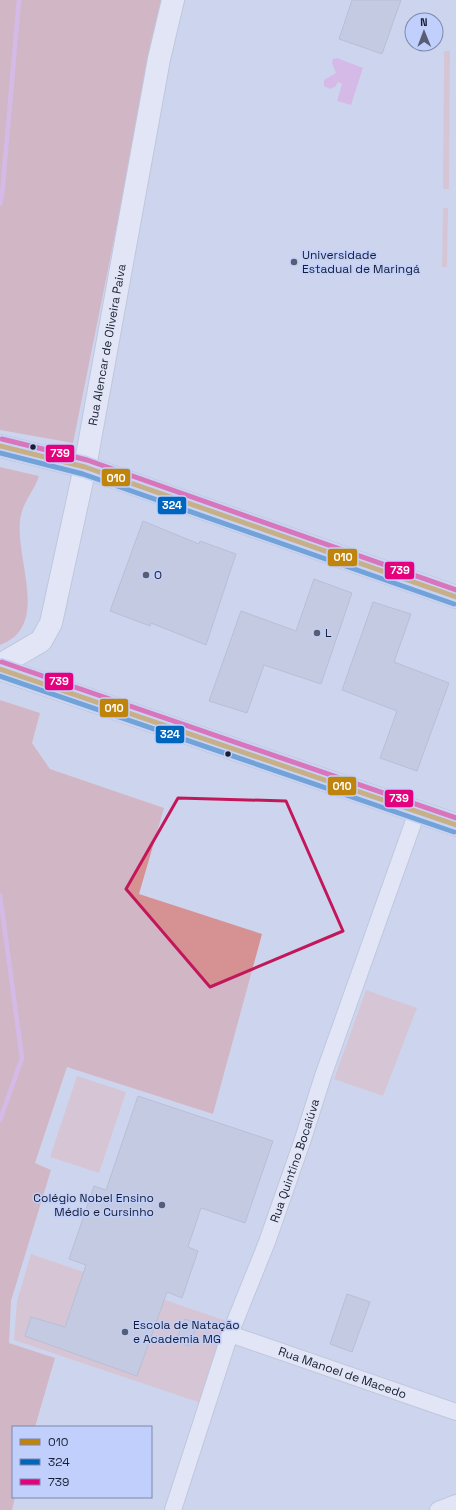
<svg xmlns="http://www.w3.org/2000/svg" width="456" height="1510" viewBox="0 0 456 1510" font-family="'Space Grotesk',sans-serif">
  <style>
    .green { fill: #e1b1b4 }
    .forest { fill: #d69293 }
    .water { fill: #dd99e1 }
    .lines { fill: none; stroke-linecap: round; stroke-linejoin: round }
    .stream { stroke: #dd99e1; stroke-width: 4.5 }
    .building { fill: #b6bdd2; stroke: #9ca2b7 }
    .minor-casing { stroke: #adb4c9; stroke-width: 18 }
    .secondary-casing { stroke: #adb4c9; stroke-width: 24 }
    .minor { stroke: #f8f9fc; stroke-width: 16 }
    .secondary { stroke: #f8f9fc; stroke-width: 22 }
    .bus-1-casing { stroke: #c0cffb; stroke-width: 8 }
    .bus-2-casing { stroke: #c0cffb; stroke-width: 8 }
    .bus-3-casing { stroke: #c0cffb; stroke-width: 8 }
    .bus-1 { stroke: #bf840c; stroke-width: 5 }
    .bus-2 { stroke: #0065bd; stroke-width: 5 }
    .bus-3 { stroke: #e5007d; stroke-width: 5 }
    .marked { fill: none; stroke: #c2185b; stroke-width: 3; stroke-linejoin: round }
    .poi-dot { fill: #575e74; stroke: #c0cffb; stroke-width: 1.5 }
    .bus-dot { fill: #181e32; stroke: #c0cffb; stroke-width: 1.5 }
    .labels { text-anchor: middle; stroke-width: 3; stroke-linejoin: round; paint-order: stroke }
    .poi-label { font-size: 12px; fill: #181e32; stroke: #c0cffb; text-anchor: start }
    .street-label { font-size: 12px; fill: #181e32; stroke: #c0cffb }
    .line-badge { stroke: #c0cffb; stroke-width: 1.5 }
    .badge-label { font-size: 11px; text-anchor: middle; font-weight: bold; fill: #fff }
  </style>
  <rect width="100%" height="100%" fill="#cdd5ee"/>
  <g class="green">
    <polygon points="444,51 450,51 449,189 443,189"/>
    <polygon points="443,208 448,208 447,267 442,267"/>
    <polygon points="366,990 417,1008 383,1096 334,1079"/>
    <polygon points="77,1076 126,1092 99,1173 50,1157"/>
    <polygon points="31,1254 238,1325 210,1406 14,1340 17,1301"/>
  </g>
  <g class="forest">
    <polygon points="0,0 164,0 151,56 73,443 0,430"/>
    <path d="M0,467l39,9c-4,13 -15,25 -18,39 -9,40 32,111 -21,130z"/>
    <polygon points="0,700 40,713 32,743 50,769 164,808 139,894 262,934 213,1114 67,1067 35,1163 51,1170 11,1301 9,1343 55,1358 35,1427 13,1427 13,1497 15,1497 12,1510 0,1510"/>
  </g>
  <polygon class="water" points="337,58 363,68 351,105 337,101 342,84 338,82 335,87 330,89 324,86 324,80 336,73 332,63 333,59"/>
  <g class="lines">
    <g class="stream">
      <polyline points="0,204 2,195 19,0"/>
      <polyline points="0,895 22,1058 0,1120"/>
    </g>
  </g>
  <g class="building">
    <polygon points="352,0 401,0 382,54 339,39"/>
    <polygon points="143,521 199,544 200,541 236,554 206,645 151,623 150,626 110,611"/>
    <polygon points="314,579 352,593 321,684 264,665 247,713 209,701 241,611 296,631"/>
    <polygon points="373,602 411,614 394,662 449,683 417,771 380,758 397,711 342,690"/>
    <polygon points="138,1096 273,1141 245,1223 201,1208 188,1247 198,1251 182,1298 167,1292 137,1376 25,1336 31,1317 65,1327 86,1265 69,1259 94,1186 106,1190"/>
    <polygon points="347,1294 370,1302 352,1352 330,1344"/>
    <polygon points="185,1319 198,1324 188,1346 176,1341"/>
  </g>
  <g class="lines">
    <g class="minor-casing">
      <g id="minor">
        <path id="s1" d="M230,1334l226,78"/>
        <path id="s2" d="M173,1510l57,-176 37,-92 36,-103 20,-63 94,-264"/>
        <polyline points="438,1510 456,1503"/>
      </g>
    </g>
    <g class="secondary-casing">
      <g id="secondary">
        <polyline points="0,446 85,467 456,597"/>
        <path id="s3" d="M0,665l41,-24 10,-18 34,-156 74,-408 14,-59"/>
        <polyline points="0,669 456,825"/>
      </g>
    </g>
    <use href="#minor" class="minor"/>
    <use href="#secondary" class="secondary"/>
    <g class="bus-1-casing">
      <g id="bus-1">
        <polyline points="0,446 85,467 456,597"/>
        <polyline points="0,669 456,825"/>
      </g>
    </g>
    <g class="bus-2-casing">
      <g id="bus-2">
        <polyline points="0,453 83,474 454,604"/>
        <polyline points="0,676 454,832"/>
      </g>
    </g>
    <g class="bus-3-casing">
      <g id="bus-3">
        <polyline points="2,439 87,460 456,590"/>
        <polyline points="2,662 456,818"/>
      </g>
    </g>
    <use href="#bus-1" class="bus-1"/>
    <use href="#bus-2" class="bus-2"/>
    <use href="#bus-3" class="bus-3"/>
  </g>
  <path d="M0 0H456V1510H0ZM178,798l108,3 57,130 -133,56 -84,-98z" fill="#cdd5ee" fill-opacity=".55" fill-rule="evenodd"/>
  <path class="marked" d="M178,798l108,3 57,130 -133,56 -84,-98z"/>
  <g class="poi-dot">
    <circle cx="294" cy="262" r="4"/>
    <circle cx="146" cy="575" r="4"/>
    <circle cx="317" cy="633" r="4"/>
    <circle cx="162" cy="1205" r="4"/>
    <circle cx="125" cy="1332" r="4"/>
  </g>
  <g class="bus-dot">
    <circle cx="33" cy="447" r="3.5"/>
    <circle cx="228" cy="754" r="3.5"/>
  </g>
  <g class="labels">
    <g class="poi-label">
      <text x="302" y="259">Universidade<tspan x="302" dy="14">Estadual de Maringá</tspan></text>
      <text x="154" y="579">O</text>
      <text x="325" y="637">L</text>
      <text x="154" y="1202" text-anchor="end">Colégio Nobel Ensino<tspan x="154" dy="14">Médio e Cursinho</tspan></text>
      <text x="133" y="1329">Escola de Natação<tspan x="133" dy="14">e Academia MG</tspan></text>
    </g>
    <g class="street-label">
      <text dy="4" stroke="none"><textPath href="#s3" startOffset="352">Rua Alencar de Oliveira Paiva</textPath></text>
      <text dy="4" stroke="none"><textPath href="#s2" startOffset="370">Rua Quintino Bocaiúva</textPath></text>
      <text dy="4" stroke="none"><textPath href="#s1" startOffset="119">Rua Manoel de Macedo</textPath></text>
    </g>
  </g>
  <g class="line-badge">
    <rect x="45" y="444" width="30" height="19" rx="4" fill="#e5007d"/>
    <rect x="101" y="468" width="30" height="19" rx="4" fill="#bf840c"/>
    <rect x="157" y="496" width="30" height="19" rx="4" fill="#0065bd"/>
    <rect x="327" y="548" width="31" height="19" rx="4" fill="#bf840c"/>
    <rect x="384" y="561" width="31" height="19" rx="4" fill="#e5007d"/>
    <rect x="44" y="672" width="30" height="19" rx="4" fill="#e5007d"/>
    <rect x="99" y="698" width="30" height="20" rx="4" fill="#bf840c"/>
    <rect x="155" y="725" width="30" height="19" rx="4" fill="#0065bd"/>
    <rect x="327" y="776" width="30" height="20" rx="4" fill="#bf840c"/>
    <rect x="384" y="789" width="30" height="19" rx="4" fill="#e5007d"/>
  </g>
  <g class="badge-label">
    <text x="60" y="457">739</text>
    <text x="116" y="482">010</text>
    <text x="172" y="509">324</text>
    <text x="343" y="561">010</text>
    <text x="400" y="574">739</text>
    <text x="59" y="685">739</text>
    <text x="114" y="712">010</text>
    <text x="170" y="738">324</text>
    <text x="342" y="790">010</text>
    <text x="399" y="802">739</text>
  </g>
  <rect x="12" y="1426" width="140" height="72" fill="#c0cffb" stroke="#7d88ab"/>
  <rect x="20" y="1439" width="20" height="6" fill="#bf840c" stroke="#7d88ab"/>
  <text x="48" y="1446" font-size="12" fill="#181e32">010</text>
  <rect x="20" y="1459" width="20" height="6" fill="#0065bd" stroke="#7d88ab"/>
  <text x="48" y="1466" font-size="12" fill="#181e32">324</text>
  <rect x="20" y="1479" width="20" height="6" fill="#e5007d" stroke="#7d88ab"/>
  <text x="48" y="1486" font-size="12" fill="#181e32">739</text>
  <g transform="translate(424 32) rotate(359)"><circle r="19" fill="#c0cffb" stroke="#7d88ab"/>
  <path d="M0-3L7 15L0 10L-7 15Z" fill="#575e74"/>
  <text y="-6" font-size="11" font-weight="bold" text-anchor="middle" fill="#181e32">N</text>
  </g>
</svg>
